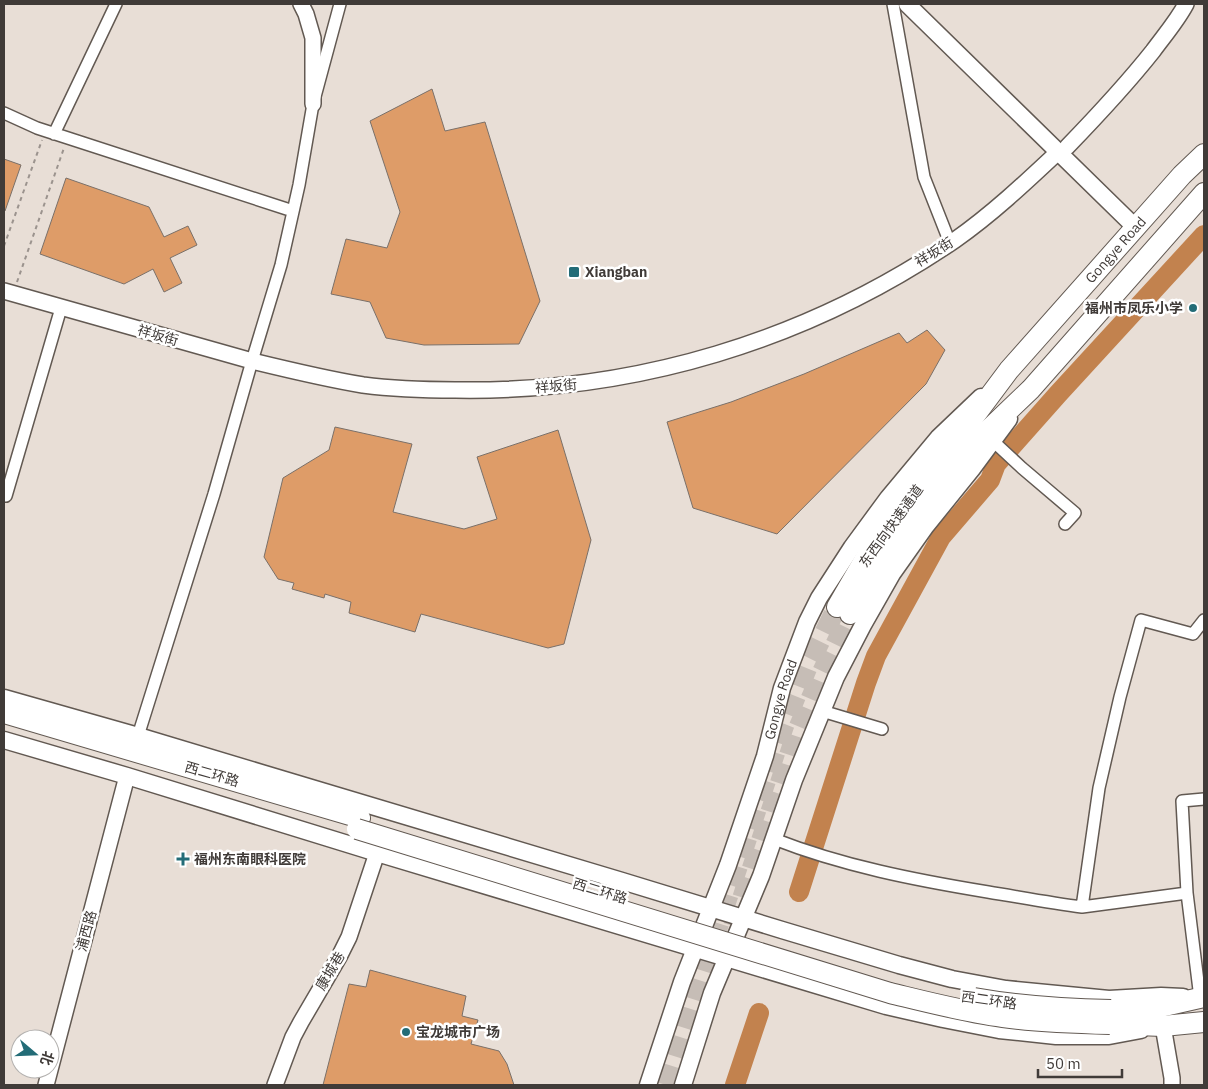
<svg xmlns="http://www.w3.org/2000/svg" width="1208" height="1089" viewBox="0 0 1208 1089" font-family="'IBM Plex Sans','Noto Sans SC',sans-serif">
<rect width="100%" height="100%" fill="#e8ded6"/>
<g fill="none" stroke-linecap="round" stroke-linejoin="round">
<path stroke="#c2824e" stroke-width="20" d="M799,892L866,683L876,656L941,537L990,480L996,464L1058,394L1204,235
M735,1085L759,1013"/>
</g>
<path fill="#de9c68" stroke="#7a7069" d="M432,89L445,131L485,122L540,301L519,344L424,345L386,338L370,302L331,294L346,239L387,248L400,212L370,121Z
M4,159L21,165L5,211H4Z
M66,178L149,207L164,237L188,226L197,245L170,258L182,283L164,292L153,269L124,284L40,254Z
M927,330L945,350L926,384L777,534L693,508L667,422L731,402L804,374L899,333L907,343Z
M335,427L412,444L393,512L464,529L497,519L477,457L558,430L591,540L564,644L548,648L421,614L415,632L349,613L351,602L325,594L324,598L292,589L294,583L278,579L264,557L283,478L329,450Z
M370,970L466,996L462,1016L478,1020L471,1044L499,1051L507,1064L514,1085H323L349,984L366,987Z"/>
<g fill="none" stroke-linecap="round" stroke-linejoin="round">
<path stroke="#c6bdb6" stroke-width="20" stroke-dasharray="20 10" stroke-linecap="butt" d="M733,926L797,731L822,672L850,614
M666,1085L784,726L808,666L837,607"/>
<g stroke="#625952" stroke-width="14">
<path id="minor" d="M893,4L924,177L950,243
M4,113L37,128L293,211
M54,134L116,4
M993,441L1022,468L1075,513L1065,524
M6,496L61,308
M822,711L882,729
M138,736L214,494L252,361L281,265L299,185L313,104L340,4
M774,839C843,866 915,880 988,892C1019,897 1051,903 1082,907L1099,788L1120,697L1141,620L1193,634L1204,620
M1187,893L1182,801L1204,799
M1082,907L1187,893L1200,998"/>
</g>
<g stroke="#625952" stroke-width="18">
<path id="tertiary" d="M301,4L306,14L313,38V104
M1067,147C1097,116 1126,85 1153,51C1164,36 1177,21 1186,4
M4,291L252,361C289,370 326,379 363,385C394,389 425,390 455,390C634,393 807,341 955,240C992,214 1025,183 1058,152
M1163,1026L1172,1078V1085
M46,1085L127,776
M275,1085L293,1037L301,1022L339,957L349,937L377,853"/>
</g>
<g stroke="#625952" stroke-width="19">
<g id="secondary">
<path d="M907,4L1135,227"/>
<path d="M4,698L138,736L622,881L782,930L899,965L952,979L1006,989L1109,999L1161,996L1183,997"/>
<path d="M4,740L127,776L377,853L886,1006L943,1019L999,1030L1056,1036H1109L1141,1030"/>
<path id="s1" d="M648,1085L682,982L728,865L765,756L782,688L807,622L819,598L852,547L888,498L938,438L981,397"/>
<path d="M683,1085L712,993L761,876L794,780L836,677L863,625L892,574L926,526L972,469L1009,419"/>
</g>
</g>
<g stroke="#625952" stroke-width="22">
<g id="trunk">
<path id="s2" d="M837,607L866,557L901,507L950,449L1009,370L1182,175L1204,154"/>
<path d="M850,614L879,565L913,516L959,458L1031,389L1204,193"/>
<path d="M4,713L360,818"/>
<path d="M1111,1010L1160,1007L1204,997"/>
<path d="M1110,1024L1163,1026L1204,1022"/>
</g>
</g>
<path stroke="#9b938e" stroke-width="2" stroke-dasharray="4 4" stroke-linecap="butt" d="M4,246L42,140
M17,282L64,148"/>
<use href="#minor" stroke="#fff" stroke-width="11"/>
<use href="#tertiary" stroke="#fff" stroke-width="15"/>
<use href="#secondary" stroke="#fff" stroke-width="16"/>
<use href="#trunk" stroke="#fff" stroke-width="20"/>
<g stroke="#625952" stroke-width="22" stroke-linecap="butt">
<path id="trunk-bridge" d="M357,829L890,993C927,1002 965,1012 1003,1017C1038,1022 1074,1023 1110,1024
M974,998C1019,1006 1065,1009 1111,1010"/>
</g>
<use href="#trunk-bridge" stroke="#fff" stroke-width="20"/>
</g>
<g fill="#236c77" stroke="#fff" stroke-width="2">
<rect x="568" y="266" width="12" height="12" rx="2.5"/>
<circle cx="1193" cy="308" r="5"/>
<path d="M180.5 851.5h5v5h5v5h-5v5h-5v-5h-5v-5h5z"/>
<circle cx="406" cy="1032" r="5"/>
</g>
<g text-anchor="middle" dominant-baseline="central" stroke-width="5" stroke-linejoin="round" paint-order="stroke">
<g font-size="14" fill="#403b38" stroke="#fff">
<text stroke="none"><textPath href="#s2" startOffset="454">Gongye Road</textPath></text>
<text transform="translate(934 252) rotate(-32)">祥坂街</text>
<text transform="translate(158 335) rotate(16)">祥坂街</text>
<text transform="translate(556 386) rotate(-5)">祥坂街</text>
<text transform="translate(891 526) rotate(-54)">东西向快速通道</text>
<text stroke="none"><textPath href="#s1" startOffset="408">Gongye Road</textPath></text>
<text transform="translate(212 774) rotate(16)">西二环路</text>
<text transform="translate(600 891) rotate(17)">西二环路</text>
<text transform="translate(86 931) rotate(-75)">浦西路</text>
<text transform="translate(330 971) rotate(-59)">康城巷</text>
<text transform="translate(989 1000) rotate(8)">西二环路</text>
</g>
<g font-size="14" font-weight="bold" fill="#403b38" stroke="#fff" text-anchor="start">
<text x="585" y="272">Xiangban</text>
<text x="1183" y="308" text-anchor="end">福州市凤乐小学</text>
<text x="194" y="859">福州东南眼科医院</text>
<text x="416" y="1032">宝龙城市广场</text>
</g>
</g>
<rect width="1208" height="1089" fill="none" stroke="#403b38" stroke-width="10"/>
<g transform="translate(35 1054) rotate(109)"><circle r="24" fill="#ffffff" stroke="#b3b1af"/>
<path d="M0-4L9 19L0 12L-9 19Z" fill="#236c77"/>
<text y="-8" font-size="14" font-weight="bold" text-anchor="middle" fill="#403b38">北</text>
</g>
<path d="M1038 1069v8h84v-8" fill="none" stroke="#403b38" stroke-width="2.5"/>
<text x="1046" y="1069" font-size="15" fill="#403b38" stroke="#ffffff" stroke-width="4" paint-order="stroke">50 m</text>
</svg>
